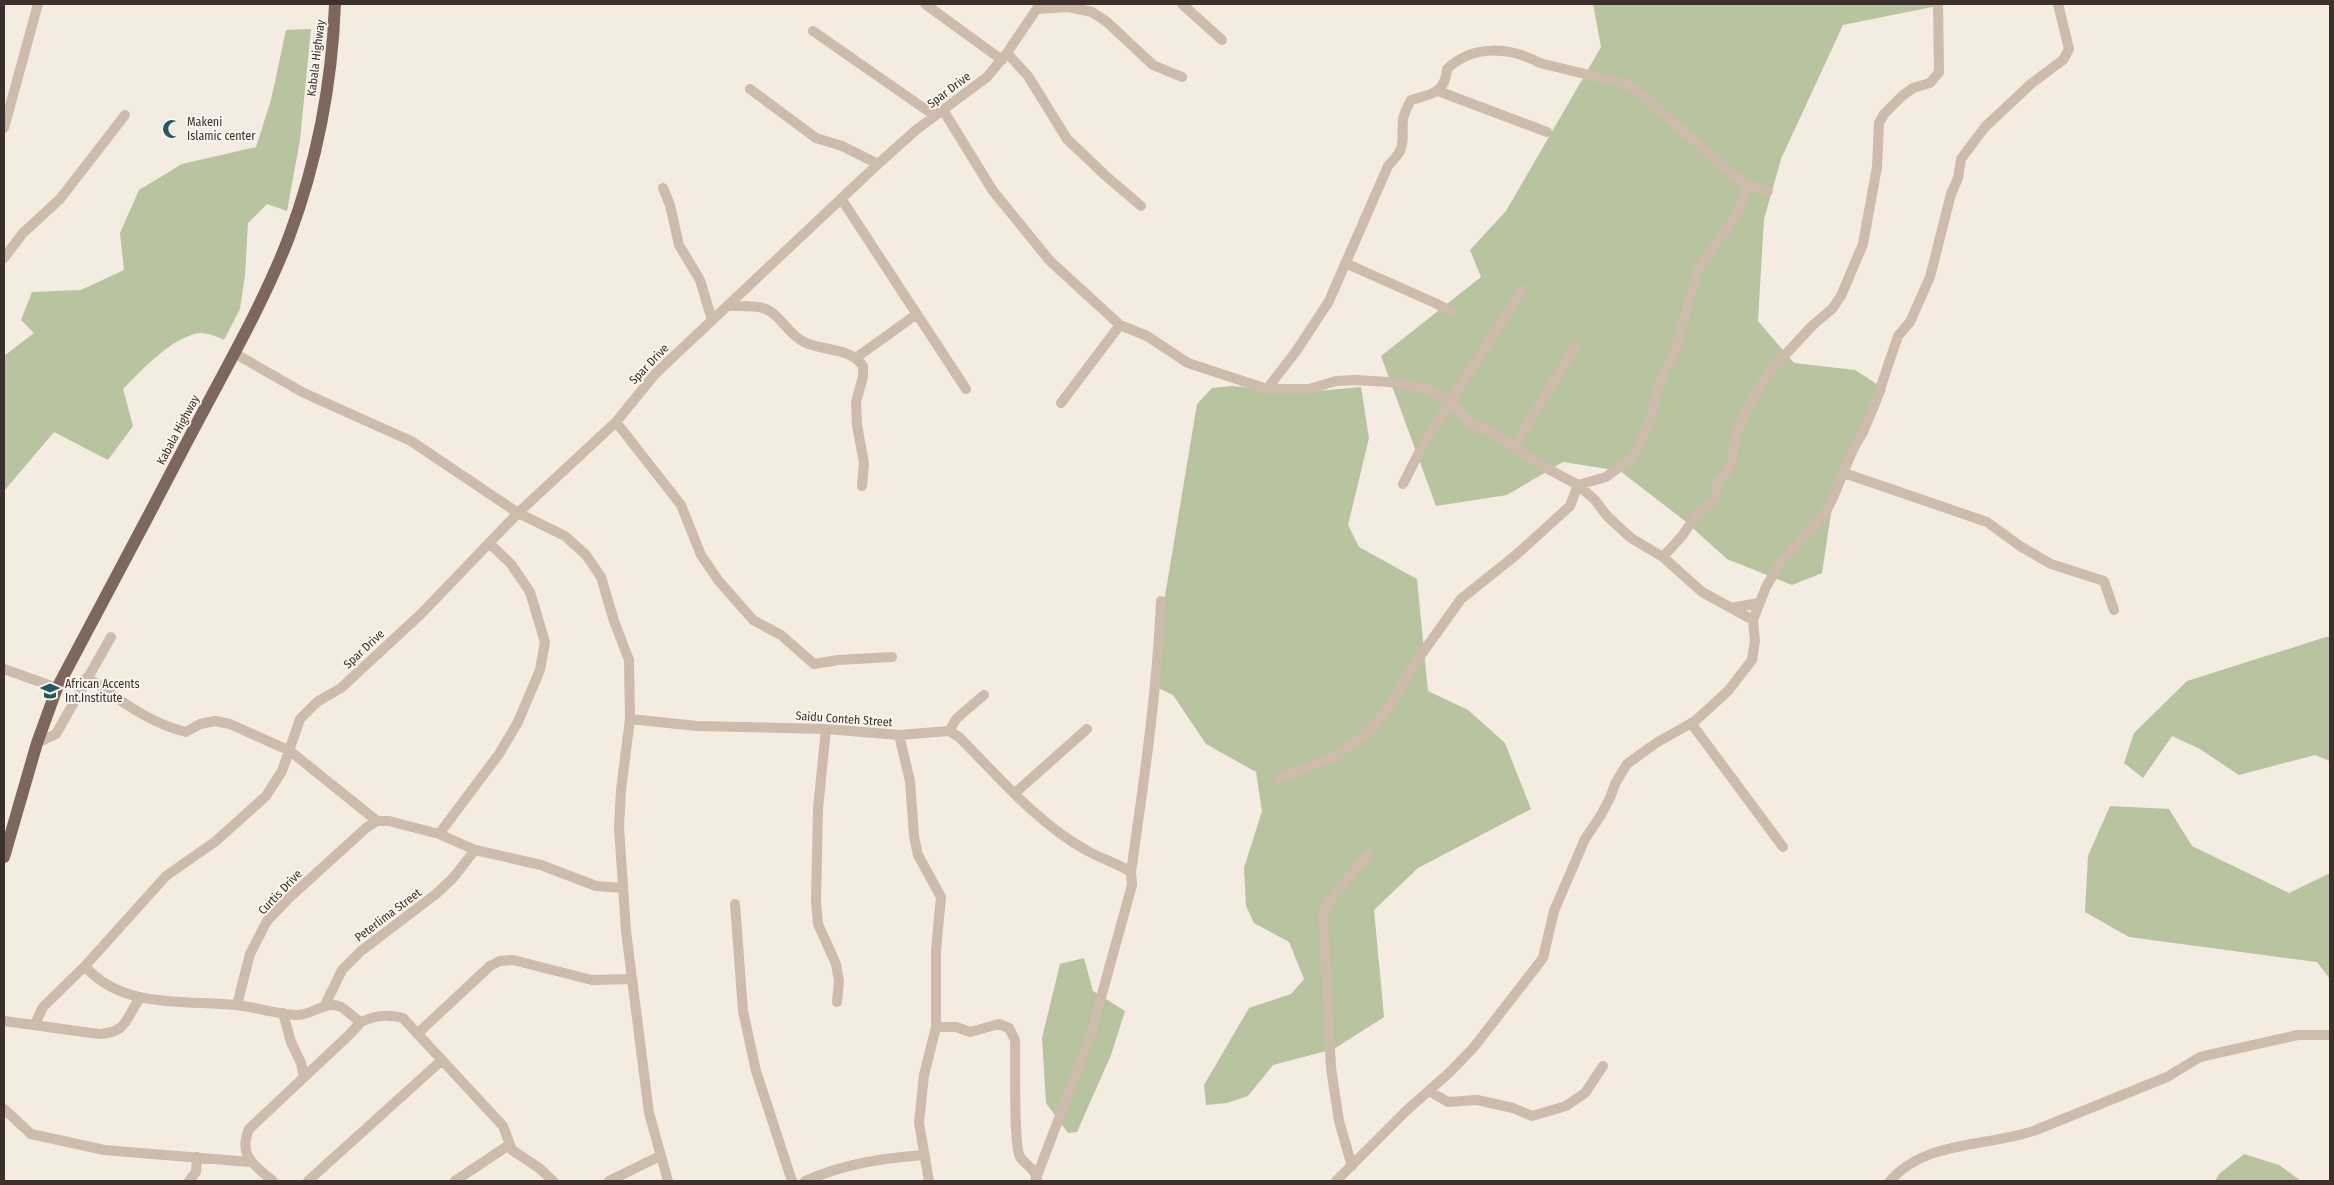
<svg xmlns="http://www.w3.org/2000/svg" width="2334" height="1185" viewBox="0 0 2334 1185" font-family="'Fira Sans Condensed',sans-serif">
<rect width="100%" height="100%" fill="#f4ebe1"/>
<path fill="#b8c4a0" d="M1593,4H1997H1947L1843,25L1781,159L1764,219L1758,321L1794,363L1855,370L1886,390L1832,507L1822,573L1792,585L1727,559L1685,521L1620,471L1563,462L1507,495L1436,506L1381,356L1481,277L1470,250L1506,211L1601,47Z
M311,29L300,140L287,211L267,204L248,223L245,275L240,309L224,340C215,336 203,331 194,334C166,343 143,369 123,389L133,426L108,460L54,432L4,491V356L34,333L21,320L32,292L81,290L124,270L120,233L139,190L182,164L256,147L271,100L286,30Z
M1233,386L1296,393L1361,387L1369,438L1348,525L1359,547L1417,579L1428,691L1468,710L1505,743L1531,809L1418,868L1374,910L1384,1017L1334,1049L1273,1065L1248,1096L1227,1103L1206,1105L1204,1085L1249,1008L1291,994L1304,979L1289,942L1254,923L1246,906L1244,868L1262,811L1256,772L1206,744L1173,695L1156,687L1153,668L1197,404L1212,388Z
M2326,637H2330V761L2315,755L2239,775L2200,749L2172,736L2143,778L2124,763L2134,733L2187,681Z
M2110,806L2169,809L2192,846L2289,893L2330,873V979L2317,962L2129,937L2085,912L2088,856Z
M1084,958L1093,991L1125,1011L1111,1055L1077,1132L1068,1133L1046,1103L1042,1038L1060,964Z
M2244,1154L2279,1165L2301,1181H2215L2219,1174Z"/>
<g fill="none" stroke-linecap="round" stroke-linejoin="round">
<path stroke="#cdbbac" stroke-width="10" d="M925,4L1002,60
M1182,4L1222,40
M1038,9L1068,7L1092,12L1107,22L1153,65L1182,77
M813,31L935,116
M1007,53L1028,76L1067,139L1106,176L1141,206
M750,89L816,138L842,146L878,164
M1438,91L1547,132
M943,110L993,191L1050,261L1120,325L1147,336L1188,363L1267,389H1309L1336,381L1355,380L1389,382L1427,389L1449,401L1471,423L1491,432L1537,463L1578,485L1595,500L1607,516L1631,538L1663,557L1702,592L1753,620
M4,128L38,4
M663,188L670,205L679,245L700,280L712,320
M842,200L966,389
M4,258L23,233L60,199L125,115
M1345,263L1435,303L1452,312
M729,306C739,306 753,305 763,308C780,313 788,335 804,342C824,352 848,346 863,366V377L856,402L857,425L864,463L862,486
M234,353L304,393L411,441L518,513L565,536L586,555L601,577L614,621L629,660L630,719L621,790L619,827L626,931L649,1113L668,1181
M857,357L917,314
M1267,389L1297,350L1329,301L1388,166C1408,145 1401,144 1403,119C1404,113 1408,106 1411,100C1431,94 1445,94 1447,69C1473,44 1510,47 1540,63L1630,85L1719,162C1734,178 1747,186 1768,191
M1061,403L1120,325
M616,422L681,505L701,555L718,580L753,620L781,635L814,664L838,660L892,657
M1514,446L1575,347
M1844,473L1987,522L2020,546L2051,564L2104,581L2114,610
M1403,484L1425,441L1522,290
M1663,557L1682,536L1697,514L1712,502L1715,497L1718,481L1728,471L1732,460L1735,437L1750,403L1768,373L1813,325L1832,309L1841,296L1863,244L1877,167L1879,123L1884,114L1902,96L1913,88L1930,83L1939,72L1938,4
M1731,608L1759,603
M4,669L57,688
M87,677C119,699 148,723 186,732L200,724L215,721L230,724L290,751L377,821
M630,719L697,726L826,729L899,735L949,731L959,737C997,775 1038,824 1086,850C1100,858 1116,863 1131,872L1132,885L1091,1034L1035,1181
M1691,723L1783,847
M826,729L818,809L816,901L818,924L836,964L839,981L837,1002
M949,731L957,718L984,695
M899,735L910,781L914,836L918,855L941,897L936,950V1027L924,1075L919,1123L929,1181
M37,743L56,734L111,637
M1278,779L1336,756L1369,731L1390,706L1411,669L1461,599L1516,555L1570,506L1578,485L1606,477L1633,457L1649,424L1659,384L1675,351L1698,269L1738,212L1748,186
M1015,793L1087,729
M377,821H389L439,834L475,850L541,865L596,886L623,888
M439,834L499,754L518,722L540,670L545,642L530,592L511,564L489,543
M1131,872C1144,781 1157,692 1161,601
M735,904L743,1011L756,1071L792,1181
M85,966C121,1009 185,1000 236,1005C256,1007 276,1014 296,1015C312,1016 327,998 343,1008C349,1013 354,1018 361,1022C377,1015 387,1014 403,1018L503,1126L512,1150L539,1168L553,1181
M237,1005L250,954L267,921L289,898L366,828L377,821
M325,1005L342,970L361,951L436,894L453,878L475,850
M283,1013L291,1042L301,1063L304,1077
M4,1021L99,1034C128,1032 125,1019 140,998
M35,1024L43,1007L85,966L166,876L216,841L266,796L282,771L300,719L317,702L341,688L422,613L518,513L616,422L655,374L878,164L916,130L987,77L1007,53L1040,4
M936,1027H956L970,1032L999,1024L1009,1028L1015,1040C1016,1062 1013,1143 1020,1157C1025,1165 1032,1165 1037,1178
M417,1034L490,966L500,961L513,960L592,980L631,979
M1429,1091L1448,1102L1477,1100L1513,1108L1532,1116L1566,1106L1585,1093L1603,1066
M4,1109L31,1134L104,1150L250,1162
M1352,1166L1339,1121L1331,1068L1323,912C1333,892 1354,872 1369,854
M189,1181L196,1172L197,1157
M273,1181C254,1165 238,1156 249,1129L349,1035L361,1022
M308,1181L442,1060
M455,1181L509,1145
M609,1181L660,1156
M805,1181C844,1164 882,1158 924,1155
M1336,1181L1407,1110L1450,1072L1474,1047L1543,958L1554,911L1585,839L1601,815L1610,798L1615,784L1627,764L1656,743L1695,721L1728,691L1752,660L1755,641L1753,620L1766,587L1780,563L1825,513L1832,500L1853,449L1863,432L1876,401L1898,336L1910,322L1930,277L1951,194L1958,178L1961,159L1985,127L2032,83L2063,60L2069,49L2058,4
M1890,1181C1925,1140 1988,1147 2036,1130L2167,1077L2200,1057L2298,1035H2330"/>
<path stroke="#7d675c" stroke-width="12" d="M4,857L37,743L57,688C101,605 145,523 188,440C223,373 262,307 289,237C317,162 332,83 335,4"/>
</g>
<defs>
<g id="mosque-bare" transform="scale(1.5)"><path d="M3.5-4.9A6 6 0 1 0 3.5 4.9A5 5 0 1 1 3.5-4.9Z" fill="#1f5a5e" stroke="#fbf5ee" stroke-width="2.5" paint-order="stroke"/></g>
<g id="university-bare" transform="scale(1.5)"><path d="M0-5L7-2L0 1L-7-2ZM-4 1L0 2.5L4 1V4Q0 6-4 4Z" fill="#1f5a5e" stroke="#fbf5ee" stroke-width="2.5" paint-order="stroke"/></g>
</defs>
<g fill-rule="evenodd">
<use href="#mosque-bare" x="172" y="129"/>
<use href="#university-bare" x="50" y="691"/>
</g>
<g text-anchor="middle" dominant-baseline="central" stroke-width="4" stroke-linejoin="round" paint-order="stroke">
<g font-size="12" fill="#3b302b" stroke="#fbf5ee">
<text transform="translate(316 58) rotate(-83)">Kabala Highway</text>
<text transform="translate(949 90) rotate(-37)">Spar Drive</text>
<text transform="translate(649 364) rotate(-46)">Spar Drive</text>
<text transform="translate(178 430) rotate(-62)">Kabala Highway</text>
<text transform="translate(364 649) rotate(-43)">Spar Drive</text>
<text transform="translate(844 719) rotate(4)">Saidu Conteh Street</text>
<text transform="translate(280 892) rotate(-46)">Curtis Drive</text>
<text transform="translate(388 915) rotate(-37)">Peterlima Street</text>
</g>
<g font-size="12" fill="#3b302b" stroke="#fbf5ee" text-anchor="start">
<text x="187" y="122">Makeni<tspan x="187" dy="14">Islamic center</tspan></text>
<text x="65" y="684">African Accents<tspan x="65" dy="14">Int.Institute</tspan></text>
</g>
</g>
<rect width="2334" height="1185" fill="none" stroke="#3b302b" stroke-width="10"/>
</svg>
